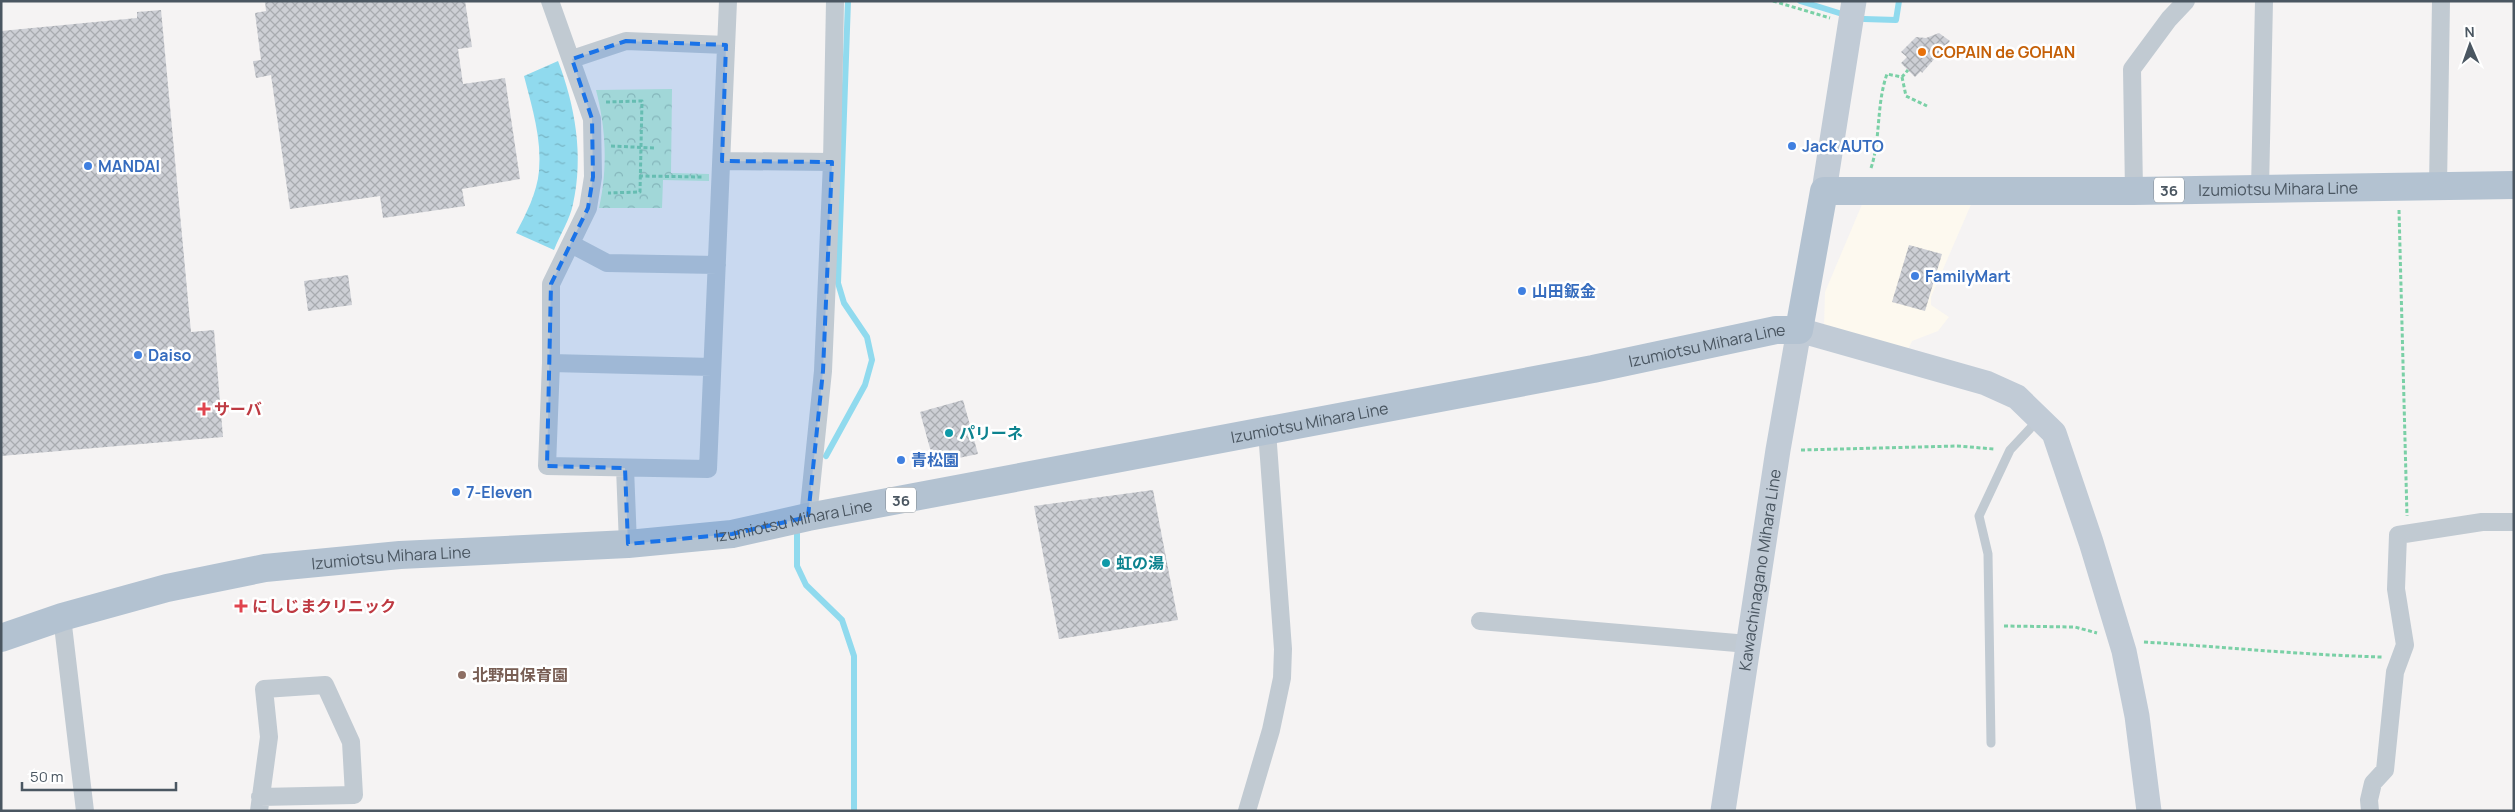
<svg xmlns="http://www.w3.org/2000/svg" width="2515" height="812" viewBox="0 0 2515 812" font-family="Manrope,'Noto Sans JP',sans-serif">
<defs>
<pattern id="park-crowns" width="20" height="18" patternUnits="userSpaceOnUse" patternTransform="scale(1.25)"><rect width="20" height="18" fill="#c3f1d5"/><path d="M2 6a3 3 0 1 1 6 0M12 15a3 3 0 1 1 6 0" fill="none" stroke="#a0c6b0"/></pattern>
<pattern id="water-ripples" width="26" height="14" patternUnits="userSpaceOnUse" patternTransform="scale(1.25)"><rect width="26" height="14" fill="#90daee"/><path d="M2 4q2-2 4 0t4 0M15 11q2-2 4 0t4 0" fill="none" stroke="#78b4c4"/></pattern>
<pattern id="building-cross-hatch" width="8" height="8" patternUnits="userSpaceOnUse" patternTransform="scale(1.25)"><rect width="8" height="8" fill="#cdcfd5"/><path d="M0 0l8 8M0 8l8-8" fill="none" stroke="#a8abb0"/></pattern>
</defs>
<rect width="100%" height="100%" fill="#f5f3f3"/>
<path fill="#fdf9ef" d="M1973,200L1931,297V305L1949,317L1938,331L1912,341L1907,352L1824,327L1825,292L1863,202Z"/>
<path fill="url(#park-crowns)" d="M672,89L671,173L709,174V181L663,180L662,208H599C608,169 606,128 596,90Z"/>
<path fill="url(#water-ripples)" d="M558,61C575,105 584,156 573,204C570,219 560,235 554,250L516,233C526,214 537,193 539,171C542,139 532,107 524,76Z"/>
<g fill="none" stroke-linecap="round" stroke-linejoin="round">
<path stroke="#90daee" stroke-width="6" d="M1800,1L1839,13
M1864,19L1896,20L1899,1
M826,456L865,385L872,360L867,337L844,303L838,283L848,1
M797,534V566L806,585L842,620L854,656V811"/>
</g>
<path fill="url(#building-cross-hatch)" d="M265,1H465L472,47L458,49L463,84L505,78L520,179L462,189L465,206L383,218L380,196L290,209L271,75L256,78L253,61L261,60L255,13L266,11Z
M161,10L191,332L214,330L223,437L1,456V31L137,18V12Z
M1939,33L1950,41L1922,73L1921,71L1915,77L1901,63L1907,57L1901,52L1916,37L1926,38Z
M1909,245L1942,254L1925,311L1892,302Z
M348,275L352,305L308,311L304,281Z
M963,400L978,454L934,463L920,412Z
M1153,490L1178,620L1059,639L1034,506Z"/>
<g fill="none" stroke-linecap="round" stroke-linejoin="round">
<path stroke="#7ad0a6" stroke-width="3" stroke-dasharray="4 2.5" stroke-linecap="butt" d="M1773,1L1830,18
M1902,77L1906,96L1927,106
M606,102L642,101L640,192L608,193
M611,146L654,148
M1871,168C1881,138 1876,105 1887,74L1902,77L1908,70
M639,176L702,177
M2399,210L2407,516
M1801,450L1957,446L1994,449
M2004,626L2075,627L2097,633
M2144,642C2224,647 2303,655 2382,657"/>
<path stroke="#c1cad2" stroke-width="9" d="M1991,743L1988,554L1979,516L2010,450L2038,420"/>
<path stroke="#c1cad2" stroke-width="18" d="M550,1L592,119L593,177L588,208L551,284V363L547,466L708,469L728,1
M572,59L626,41L726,45
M722,161L832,162
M2438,186L2441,1
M2260,189L2264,1
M2134,191L2132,69L2169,19L2186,1
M571,244L607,263L717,265
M551,363L712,367
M625,468L628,544
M808,517L823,371L832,162L835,1
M62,617L85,811
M1480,621L1748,644
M259,811L269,737L264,689L325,685L351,742L354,795L260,797
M1247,811L1271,730L1282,678L1283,649L1267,431
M2370,811L2369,800L2373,783L2385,770L2395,672L2405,645L2396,589L2398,535L2482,522H2514"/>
<g stroke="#c1cbd6" stroke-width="25">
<path d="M1824,191L1854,1"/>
<path id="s1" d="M1723,811L1778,450L1799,330L1986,383L2017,397L2054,433L2091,542L2124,651L2137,716L2149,811"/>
</g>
<path stroke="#b3c2d1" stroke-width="28" id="s2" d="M1,638L62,617L167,588L265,568L400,555L628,544L732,534L808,517L1593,369L1776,330H1799L1824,191H2134L2514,185"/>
</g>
<path fill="#1a73e8" fill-opacity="0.2" stroke="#1a73e8" stroke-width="4" stroke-dasharray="10 6" stroke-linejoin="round" d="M626,41L726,45L722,161L832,162L823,371L808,517L732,534L628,544L625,468L547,466L551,284L588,208L593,177L592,119L572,59Z"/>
<circle fill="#e8710a" stroke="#fff" stroke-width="2" cx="1922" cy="52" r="5"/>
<g fill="#3f7fe0" stroke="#fff" stroke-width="2">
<circle cx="1792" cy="146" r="5"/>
<circle cx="88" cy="166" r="5"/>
<circle cx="1915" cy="276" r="5"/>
<circle cx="1522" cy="291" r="5"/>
<circle cx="138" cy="355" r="5"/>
<circle cx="901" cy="460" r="5"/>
<circle cx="456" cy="492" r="5"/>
</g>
<g fill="#e0444e" stroke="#fff" stroke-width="2">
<path d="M201.5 401.5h5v5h5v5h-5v5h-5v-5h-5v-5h5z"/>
<path d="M238.5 598.5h5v5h5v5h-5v5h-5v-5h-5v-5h5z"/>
</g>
<g fill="#0f9aa8" stroke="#fff" stroke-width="2">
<circle cx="949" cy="433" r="5"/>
<circle cx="1106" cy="563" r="5"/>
</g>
<circle fill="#8d6e63" stroke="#fff" stroke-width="2" cx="462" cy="675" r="5"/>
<g text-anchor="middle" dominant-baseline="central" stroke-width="5" stroke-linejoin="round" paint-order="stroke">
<g fill="#fff" stroke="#808990" stroke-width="1">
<rect x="2154" y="177.5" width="30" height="25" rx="4"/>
<rect x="886" y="487.5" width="30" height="25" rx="4"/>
</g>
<g font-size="15" font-weight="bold" fill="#4a5661">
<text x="2169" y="190">36</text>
<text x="901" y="500">36</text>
</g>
<g font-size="16" font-weight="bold" fill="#c56008" stroke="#fff" text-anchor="start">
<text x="1932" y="52">COPAIN de GOHAN</text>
</g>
<g font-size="16" font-weight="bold" fill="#366cbe" stroke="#fff" text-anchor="start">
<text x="1802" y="146">Jack AUTO</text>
<text x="98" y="166">MANDAI</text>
<text x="1925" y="276">FamilyMart</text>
<text x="1532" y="291">山田鈑金</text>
<text x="148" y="355">Daiso</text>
<text x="911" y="460">青松園</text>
<text x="466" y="492">7-Eleven</text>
</g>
<g font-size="16" fill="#4a5661" stroke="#fff">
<text stroke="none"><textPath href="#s2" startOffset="2424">Izumiotsu Mihara Line</textPath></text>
<text stroke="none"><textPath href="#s2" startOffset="1735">Izumiotsu Mihara Line</textPath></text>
<text stroke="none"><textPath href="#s2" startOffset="1330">Izumiotsu Mihara Line</textPath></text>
<text stroke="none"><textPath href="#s2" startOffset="805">Izumiotsu Mihara Line</textPath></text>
<text stroke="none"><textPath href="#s2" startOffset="400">Izumiotsu Mihara Line</textPath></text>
<text stroke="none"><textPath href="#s1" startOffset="244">Kawachinagano Mihara Line</textPath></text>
</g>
<g font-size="16" font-weight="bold" fill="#be3a42" stroke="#fff" text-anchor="start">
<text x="214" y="409">サーバ</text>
<text x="252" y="606">にしじまクリニック</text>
</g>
<g font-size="16" font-weight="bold" fill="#0d838f" stroke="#fff" text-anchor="start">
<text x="959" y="433">パリーネ</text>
<text x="1116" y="563">虹の湯</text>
</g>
<g font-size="16" font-weight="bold" fill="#785e54" stroke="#fff" text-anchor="start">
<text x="472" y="675">北野田保育園</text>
</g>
</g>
<rect width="2515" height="812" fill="none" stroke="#4a5661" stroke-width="5"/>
<g transform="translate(2470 45) rotate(358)" stroke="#ffffff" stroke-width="4" paint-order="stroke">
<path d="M0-4L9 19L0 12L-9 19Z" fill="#4a5661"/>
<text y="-8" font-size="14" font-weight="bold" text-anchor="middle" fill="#4a5661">N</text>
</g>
<path d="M22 782v8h154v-8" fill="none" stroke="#4a5661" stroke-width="2.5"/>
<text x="30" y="782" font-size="15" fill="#4a5661" stroke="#ffffff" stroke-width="4" paint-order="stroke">50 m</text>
</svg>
